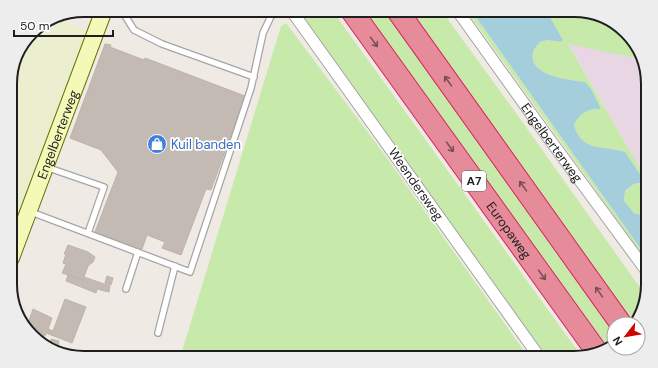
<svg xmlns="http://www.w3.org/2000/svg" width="658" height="368" viewBox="0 0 658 368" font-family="'DM Sans',sans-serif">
<rect width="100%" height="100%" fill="#efebe4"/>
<path fill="#e8d6e4" d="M568,43L641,59L648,79V182Z"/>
<path fill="#ebeecf" d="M58,20L89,30L11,236V74L35,28Z"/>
<path fill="#c7e9aa" d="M295,10H332L582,357L579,358H547L387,135Z
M361,10H384L614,334V346L604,349Z
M411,10H441L516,113L646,296L638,321L635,324H633Z
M466,10H471L648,259V265L610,210Z
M546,10H574L611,20L636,43L641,59L568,44L648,182V217L634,213L624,201L625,192L634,184L642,183L644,182L625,152C602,145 583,154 574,125C581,112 587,109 601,109L585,82C570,80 528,76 533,53C533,49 538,45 540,42L548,40L561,42L563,40Z
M286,23L387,158L529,358H180L281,26Z"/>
<path fill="#a4cedc" d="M471,10H546L563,40L561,42L548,40L540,42C538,45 533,49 533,53C528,76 570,80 585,82L591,89L601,109C587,109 581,112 574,125C582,153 603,145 625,152L645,182L634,184L625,191L624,201L634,213L648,217V259Z"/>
<path fill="#c3bbb3" stroke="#c0b2a6" d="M105,44L111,45L110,47L144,60L145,58L245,96L211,190L206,189L181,255L162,248L165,242L147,235L142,249L95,232L118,172L101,150L70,138Z
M68,245L88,252L95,257L93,262L88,266L83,280L62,273L66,264L63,263L66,254H64Z
M68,275L83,280L84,277L110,286L109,292L97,289L96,293L66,281Z
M107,276L113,278L111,285L105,283Z
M65,299L86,307L72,343L46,333L45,336L26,329L33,309L52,318L48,329L53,331Z
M51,339L59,341L58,347L50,345Z"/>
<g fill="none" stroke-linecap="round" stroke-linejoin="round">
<g stroke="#a5a5a5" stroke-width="8">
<path id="lane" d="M119,10L122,11L134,30L162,44L254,77
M46,167L104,187L88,233
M31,212L190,272L251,88L263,33L274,10
M126,289L138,252
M158,333L175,266"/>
</g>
<g stroke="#a5a5a5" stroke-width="13">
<g id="street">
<path d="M291,10L540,358"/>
<path id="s1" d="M457,10L545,133L648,273"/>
</g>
</g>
<g stroke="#667405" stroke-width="18">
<g id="secondary">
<path id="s2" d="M11,258L104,10"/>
</g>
</g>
<g stroke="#d9255f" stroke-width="23">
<g id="highway">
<path id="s3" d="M351,10L597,352"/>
<path d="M397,10L621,324"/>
</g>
</g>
<use href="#lane" stroke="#fff" stroke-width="5.5"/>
<use href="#street" stroke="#fff" stroke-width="11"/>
<use href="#secondary" stroke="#f4f9b7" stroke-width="16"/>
<use href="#highway" stroke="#e68b9a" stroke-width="21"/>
</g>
<defs><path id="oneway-shaft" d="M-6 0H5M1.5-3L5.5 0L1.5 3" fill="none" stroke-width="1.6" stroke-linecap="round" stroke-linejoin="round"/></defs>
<g stroke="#784f56">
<use href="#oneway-shaft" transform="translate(374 42) rotate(54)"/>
<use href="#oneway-shaft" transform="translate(448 81) rotate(-126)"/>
<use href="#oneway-shaft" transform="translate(450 147) rotate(54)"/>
<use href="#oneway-shaft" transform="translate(523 186) rotate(-126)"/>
<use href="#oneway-shaft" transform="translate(542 275) rotate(54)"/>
<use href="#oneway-shaft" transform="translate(599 292) rotate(-125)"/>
</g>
<defs>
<g id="shop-disc" transform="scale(1)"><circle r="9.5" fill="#3f7fe0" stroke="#fff"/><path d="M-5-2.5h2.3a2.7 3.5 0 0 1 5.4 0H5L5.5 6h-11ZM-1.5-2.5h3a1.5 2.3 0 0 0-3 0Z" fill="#fff"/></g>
</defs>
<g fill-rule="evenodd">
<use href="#shop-disc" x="157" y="144"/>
</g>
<g text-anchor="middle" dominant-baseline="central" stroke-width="3.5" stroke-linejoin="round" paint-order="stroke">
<rect fill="#fff" stroke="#626262" stroke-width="1" x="462" y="171" width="24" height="20" rx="3"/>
<g font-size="12" font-weight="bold" fill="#1e1e1e">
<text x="474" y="181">A7</text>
</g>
<g font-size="13" fill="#1e1e1e" stroke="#fff">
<text stroke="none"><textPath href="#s2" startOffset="132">Engelberterweg</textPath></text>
<text stroke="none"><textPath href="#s1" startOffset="163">Engelberterweg</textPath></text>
<text transform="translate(416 184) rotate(55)">Weendersweg</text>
<text stroke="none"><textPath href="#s3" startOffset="271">Europaweg</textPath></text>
</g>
<g font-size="13" fill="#366cbe" stroke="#fff" text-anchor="start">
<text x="171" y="144">Kuil banden</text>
</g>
</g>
<path d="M0 0H658V368H0ZM84 17H574A67 67 0 0 1 641 84V284A67 67 0 0 1 574 351H84A67 67 0 0 1 17 284V84A67 67 0 0 1 84 17Z" fill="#ededed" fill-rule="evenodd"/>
<path fill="none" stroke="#1e1e1e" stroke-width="2" d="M84 17H574A67 67 0 0 1 641 84V284A67 67 0 0 1 574 351H84A67 67 0 0 1 17 284V84A67 67 0 0 1 84 17Z"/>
<g transform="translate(626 336) rotate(239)"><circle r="19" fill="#ffffff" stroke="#a5a5a5"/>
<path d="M0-3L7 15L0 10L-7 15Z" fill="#cb0501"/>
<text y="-6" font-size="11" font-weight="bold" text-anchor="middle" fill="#1e1e1e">N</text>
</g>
<path d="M14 30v6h99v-6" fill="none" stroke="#1e1e1e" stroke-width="2"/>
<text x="20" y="30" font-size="12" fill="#1e1e1e" stroke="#ffffff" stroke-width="3" paint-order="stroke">50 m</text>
</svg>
